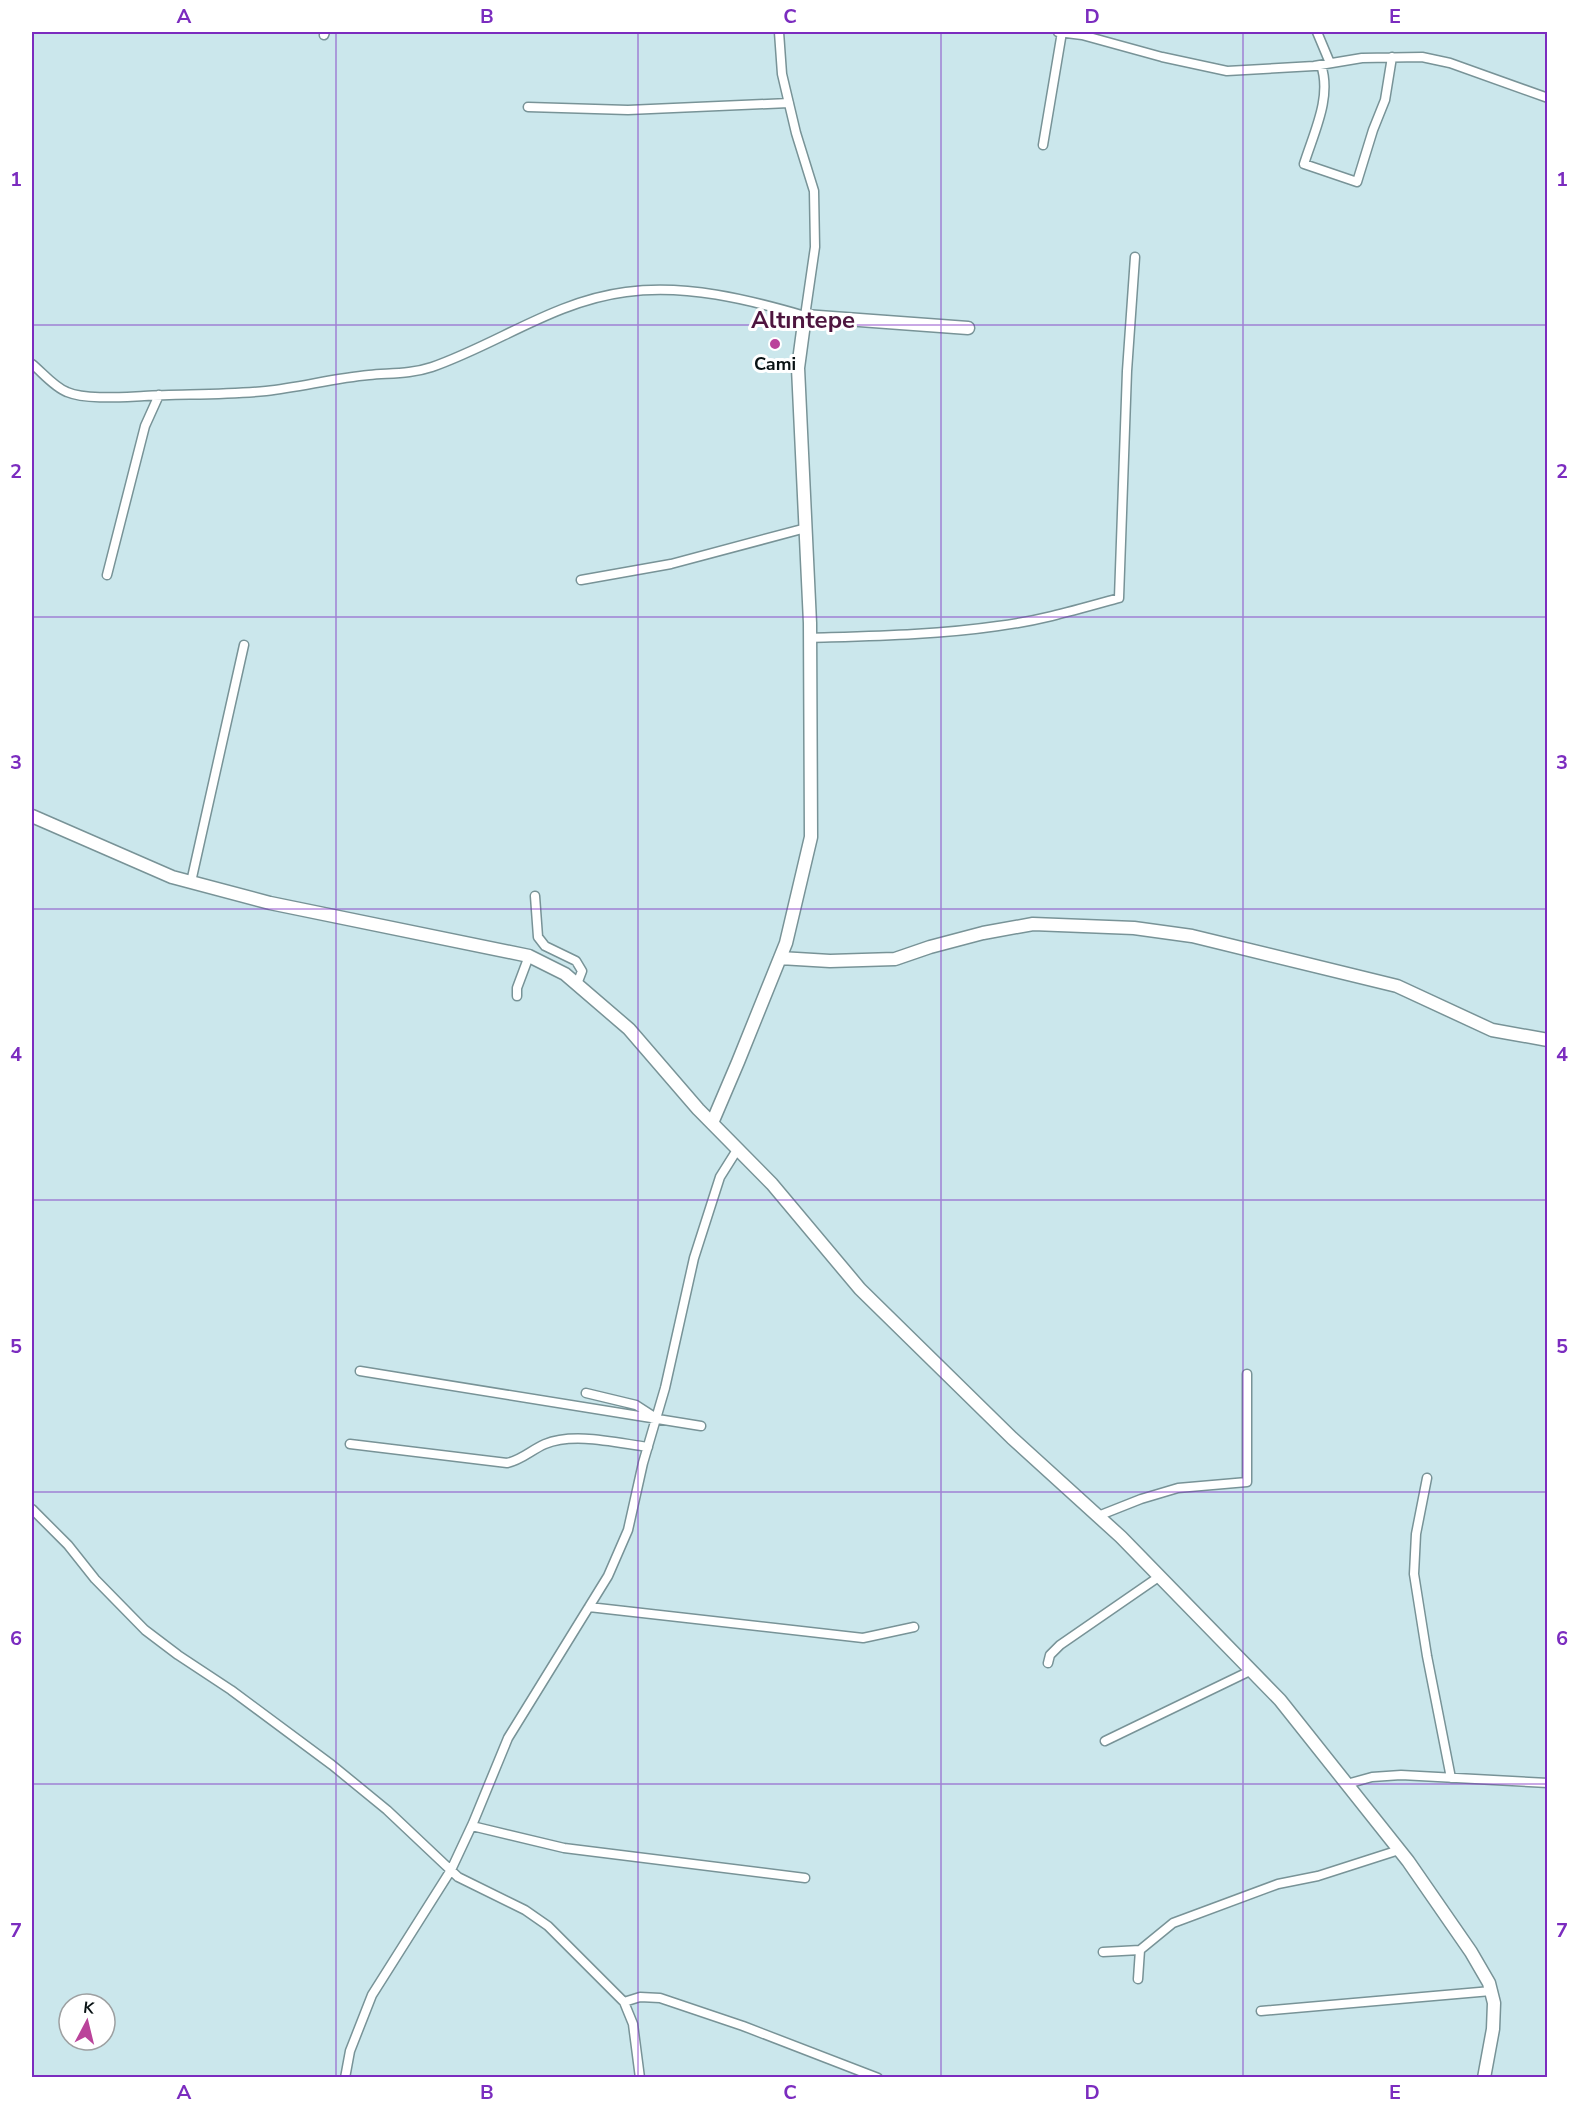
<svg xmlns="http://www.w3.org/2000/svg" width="1579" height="2109" viewBox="0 0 1579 2109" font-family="'Nunito Sans',sans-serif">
<rect width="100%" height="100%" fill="#cbe7ec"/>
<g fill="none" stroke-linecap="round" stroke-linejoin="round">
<g stroke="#789397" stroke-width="11">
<path id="street" d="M1058,32L1082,35L1162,57L1227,71L1314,66L1362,58L1422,57L1450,63L1548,98
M1317,32L1330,63
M324,35L325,32
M1321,65C1332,97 1314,132 1304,164L1357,182L1373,130L1385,100L1392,57
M528,107L628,110L789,103
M1043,145L1062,32
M32,364C42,372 54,387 67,392C86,400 122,397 144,396C184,394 226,395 266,391C301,387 335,378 369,375C391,373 411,374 432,367C498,344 555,301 626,292C686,284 747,299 805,316L815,247L814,191L796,133L782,74L779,32
M107,575L145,426L159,395
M581,580L671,564L806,528
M810,638C873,636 936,635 998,626C1039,621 1079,609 1119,598L1127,371L1135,257
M191,882L244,645
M535,896L538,937L545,946L576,961L582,971L577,984
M517,996V988L529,956
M360,1371L701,1426
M586,1393L636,1405L653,1416
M350,1444L507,1463C522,1460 531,1450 545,1444C574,1432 617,1443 648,1447
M1427,1478L1416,1534L1414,1574L1427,1656L1451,1778
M32,1509L68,1545L95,1579L145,1630L178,1655L231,1690L332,1765L387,1810L458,1877L525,1910L548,1926L624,2002L640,1997L660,1998L743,2026L878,2078
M1098,1516L1141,1499L1178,1488L1247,1482V1374
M589,1607L863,1638L914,1627
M1048,1663L1050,1655L1060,1645L1160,1576
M1105,1741L1252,1670
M1347,1784L1372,1777L1401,1775L1548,1783
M472,1826L564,1848L805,1878
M1103,1952L1140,1950
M1138,1979L1140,1950L1173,1923L1278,1884L1318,1876L1399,1850
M624,2002L633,2024L640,2078
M1261,2011L1491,1991
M345,2078L350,2051L372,1995L451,1870L473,1823L508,1738L608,1576L628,1530L643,1463L665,1388L694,1258L720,1177L737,1150"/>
</g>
<g stroke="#789397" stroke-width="15">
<path id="secondary" d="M32,816L172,877L270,903L529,956L565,974L629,1029L698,1109L772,1184L860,1289L1012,1438L1121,1537L1280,1700L1408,1861L1471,1952L1489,1983L1494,2003L1493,2029L1484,2078
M780,958L830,961L895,959L930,947L983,933L1033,924L1134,928L1192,936L1397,986L1492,1030L1548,1040
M712,1123L738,1062L786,943L811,837L810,623L798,368L805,316L968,328"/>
</g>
<use href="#street" stroke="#fff" stroke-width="8"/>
<use href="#secondary" stroke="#fff" stroke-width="12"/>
</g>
<path fill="none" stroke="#7b2cbf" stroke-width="1.5" stroke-opacity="0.55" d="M336,32V2078M638,32V2078M941,32V2078M1243,32V2078M32,325H1548M32,617H1548M32,909H1548M32,1200H1548M32,1492H1548M32,1784H1548"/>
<circle fill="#ba439a" stroke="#fff" stroke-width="2" cx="775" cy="344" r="6"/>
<g text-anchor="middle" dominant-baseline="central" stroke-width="6" stroke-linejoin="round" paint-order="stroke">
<g font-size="18" font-weight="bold" fill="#091214" stroke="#fff">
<text x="775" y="364">Cami</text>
</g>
<g font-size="24" font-weight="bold" fill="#4e153f" stroke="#fff">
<text x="803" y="320">Altıntepe</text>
</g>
</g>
<rect width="1579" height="2109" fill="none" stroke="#ffffff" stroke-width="66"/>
<g transform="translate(87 2022) rotate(7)"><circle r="28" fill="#ffffff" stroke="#9da0a1" stroke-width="1.5"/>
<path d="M0-4.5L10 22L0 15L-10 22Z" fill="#ba439a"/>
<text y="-9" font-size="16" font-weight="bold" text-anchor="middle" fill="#091214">K</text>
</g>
<rect x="33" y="33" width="1513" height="2043" fill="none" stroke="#7b2cbf" stroke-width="2"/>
<g font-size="20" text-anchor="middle" font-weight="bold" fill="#7b2cbf">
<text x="184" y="23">A</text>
<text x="487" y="23">B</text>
<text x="790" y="23">C</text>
<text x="1092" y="23">D</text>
<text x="1395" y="23">E</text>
<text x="16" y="186">1</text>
<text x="1562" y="186">1</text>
<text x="16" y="478">2</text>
<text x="1562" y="478">2</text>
<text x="16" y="769">3</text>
<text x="1562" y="769">3</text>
<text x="16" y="1061">4</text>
<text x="1562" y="1061">4</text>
<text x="16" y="1353">5</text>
<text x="1562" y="1353">5</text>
<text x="16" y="1645">6</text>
<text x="1562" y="1645">6</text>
<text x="16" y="1937">7</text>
<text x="1562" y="1937">7</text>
<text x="184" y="2099">A</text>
<text x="487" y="2099">B</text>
<text x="790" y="2099">C</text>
<text x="1092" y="2099">D</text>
<text x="1395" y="2099">E</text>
</g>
</svg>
